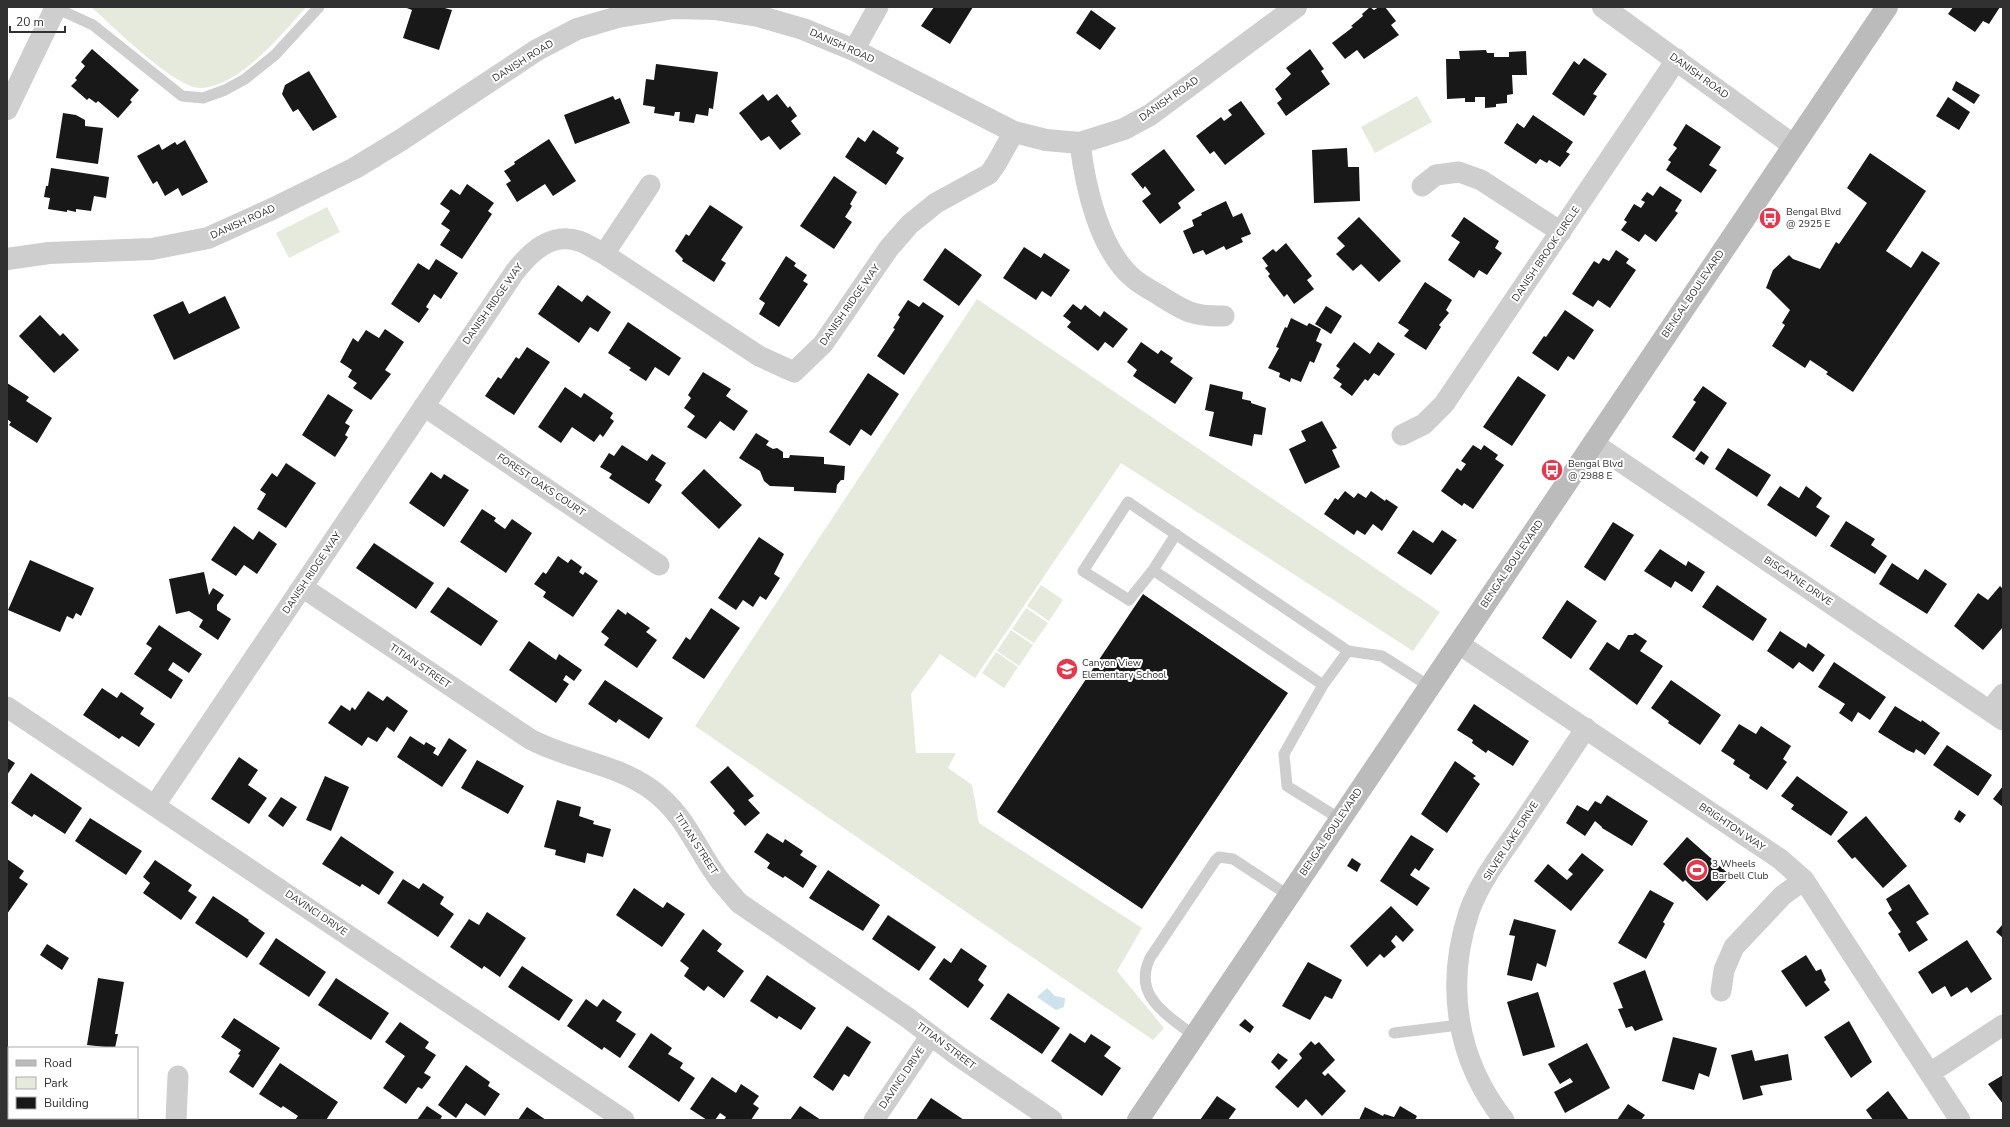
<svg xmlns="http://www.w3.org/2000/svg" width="2010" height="1127" viewBox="0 0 2010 1127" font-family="'Nunito Sans',sans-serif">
<rect width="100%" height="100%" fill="#fff"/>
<path fill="#e5eadd" d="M91,7H306C282,34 241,85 202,88C176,90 112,25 91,7Z
M1417,96L1432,122L1375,153L1361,127Z
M327,207L340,232L289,258L276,233Z
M977,299L1440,612L1413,651L1121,463L975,678L940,654L911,694L916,753H956L948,768L972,785L979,823L1142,928L1117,971L1164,1028L1153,1040L695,726Z
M1041,585L1063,600L1049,621L1027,606Z
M1026,608L1048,623L1034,643L1012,629Z
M1011,630L1033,645L1019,666L997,651Z
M996,652L1018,667L1004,688L982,673Z"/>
<path fill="#cde2ec" d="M1047,988L1055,996L1065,998L1064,1007L1056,1010L1037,997Z"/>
<path fill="#181818" d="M404,7H441L452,10L439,50L403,38L412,10Z
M934,7H973L950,44L921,26Z
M1370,7L1374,10L1379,7H1385L1396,21L1391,25L1399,35L1364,59L1357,50L1345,59L1332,43L1353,27L1351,26L1363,16L1362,14Z
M1953,7H2000L1989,24L1983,21L1975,32L1948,14Z
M1091,10L1116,28L1100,50L1076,33Z
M92,49L139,90L130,100L132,102L118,118L98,101L96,103L89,98L87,100L71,86L77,80L75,78L85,66L81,62Z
M1310,49L1324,69L1321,71L1330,84L1286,116L1277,103L1282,99L1275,89L1291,74L1286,68Z
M1486,50L1487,53H1494V57H1509V52L1526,51L1527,75H1512L1513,94L1507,95V103L1496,104V107L1485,108V97H1475V102H1465V98L1447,99L1446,59H1460L1459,51Z
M1584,58L1607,74L1593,94L1597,96L1584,116L1552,94L1574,61L1579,65Z
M656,64L718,72L713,109L709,108L708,116L696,114L694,123L679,121L680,112H675L674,116L654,113L655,107L643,105L646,79L654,80Z
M309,71L337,117L313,131L298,109L293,112L282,94L285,85Z
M1956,81L1980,95L1974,104L1952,90Z
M763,94L768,101L777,94L788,108L790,106L797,116L791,121L801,134L780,150L769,136L761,141L739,113Z
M613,96L615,100L620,98L630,123L575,144L564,115Z
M1948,97L1970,112L1959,130L1936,116Z
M1241,101L1265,134L1225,165L1214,151L1210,154L1196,136L1221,117L1224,121L1232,115L1228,110Z
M63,113L76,115L85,120V126L103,128L98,164L56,158Z
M1533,115L1573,142L1566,152L1570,154L1560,167L1549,160L1547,163L1540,159L1536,164L1504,143L1517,123L1524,128Z
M1686,124L1721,147L1709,165L1717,170L1701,193L1666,170L1671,162L1668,160L1677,148L1673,145Z
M873,130L899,148L896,153L904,158L886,185L845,157L858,137L865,142Z
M549,139L576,181L553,196L545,184L517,202L506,184L511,181L504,171L515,164L514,162Z
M185,140L208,182L182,196L178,188L165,196L157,181L153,184L137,156L159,144L162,150L175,142L177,145Z
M1347,148L1348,167H1359L1360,201L1314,203L1312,150Z
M1164,149L1195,190L1178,203L1181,208L1160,224L1142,201L1151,194L1145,186L1143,189L1131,174Z
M1870,153L1926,191L1886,251L1911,268L1922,251L1940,263L1853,392L1826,374L1828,372L1810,360L1805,368L1772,346L1785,325L1782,323L1790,310L1770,290L1766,288L1773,270L1789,255L1793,259L1820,269L1836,242L1839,244L1867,203L1847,188Z
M51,168L109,177L106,198L94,196L91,211L76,209V212L67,210V212L48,209L50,198L44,197L46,186H48Z
M834,176L857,192L850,204L852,206L845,217L852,222L834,249L800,226Z
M467,184L494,203L488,211L492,214L462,259L440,245L450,230L441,224L450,211L440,204L451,189L460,195Z
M1660,186L1682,200L1675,211L1678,213L1656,242L1645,234L1639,242L1621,230L1627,222L1624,220L1634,204L1641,208L1645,202L1641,200L1647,192L1653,196Z
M1226,201L1233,217L1242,213L1251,234L1241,238L1243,242L1226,250L1224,246L1206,255L1203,250L1193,254L1183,231L1194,226L1192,220L1202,215L1201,213Z
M710,205L743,227L721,260L726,263L714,282L682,261L683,259L675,251L686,234L689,236Z
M1359,217L1401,261L1379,282L1361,264L1353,271L1336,254L1345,246L1337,238Z
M1464,217L1499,241L1495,248L1502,253L1487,275L1479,270L1474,278L1448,260L1460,242L1451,236Z
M1286,243L1312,276L1307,280L1314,289L1294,304L1287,294L1284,297L1268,276L1270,274L1265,268L1268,266L1262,258L1273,249L1276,252Z
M1024,247L1041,258L1044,253L1070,270L1051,297L1042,291L1036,300L1003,278Z
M945,248L982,275L959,306L923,280Z
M1616,250L1629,259L1626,263L1636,270L1610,308L1598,300L1593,307L1572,294L1594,261L1599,264L1603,258L1609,261Z
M786,256L796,263L794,266L807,275L803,281L808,284L779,327L759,314L765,303L759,299Z
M436,259L458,273L441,299L434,294L426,307L429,309L419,323L391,304L418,263L429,270Z
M1425,282L1452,300L1446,310L1449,313L1439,325L1441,327L1426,350L1404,336L1409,330L1398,323Z
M558,285L582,302L587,295L611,312L598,332L590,327L579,343L538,314Z
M225,296L240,328L174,360L153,315L183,301L189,314Z
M908,300L919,307L923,302L944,316L904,375L877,356L895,329L893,328L900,317L898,315Z
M1073,304L1081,310L1085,305L1100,317L1104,311L1128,329L1113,348L1105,342L1098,351L1067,327L1071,322L1063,316Z
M1326,306L1342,316L1331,334L1315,324Z
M1565,310L1594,330L1574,360L1568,356L1558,371L1532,353L1544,336L1546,337Z
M40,315L60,336L63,333L79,350L54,373L19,336Z
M1291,318L1307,326L1309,323L1321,329L1316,341L1322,344L1314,363L1310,361L1301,382L1291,378L1290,382L1279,377L1280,373L1268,368L1279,348L1276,347L1285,327L1287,328Z
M628,322L681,358L669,376L655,367L646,381L629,370L631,368L608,353Z
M385,329L404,342L385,370L391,374L371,400L353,388L357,383L348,377L352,370L340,362L353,338L358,342L366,330L379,338Z
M1141,342L1158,354L1161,350L1173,358L1170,362L1193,378L1175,404L1133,376L1137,370L1127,362Z
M1354,342L1370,354L1378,342L1395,354L1379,376L1374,373L1368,381L1365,379L1352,396L1340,387L1342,384L1333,378L1340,369L1336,366Z
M527,347L550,362L514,415L485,396L498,377L501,379L516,357L519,359Z
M703,372L731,389L726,396L748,411L734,431L720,421L706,439L687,427L695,416L684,408L691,398L688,395Z
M868,373L899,394L871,436L861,429L850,446L829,432Z
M1518,376L1546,395L1512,446L1483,427Z
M7,383L29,397L26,401L52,418L37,443L9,425L11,422L7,419Z
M1210,384L1243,392L1242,399L1251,401V403L1266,408L1262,435L1254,434L1252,446L1209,436L1214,412L1205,410Z
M1703,386L1727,403L1694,452L1672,437L1696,402L1693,400Z
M565,387L581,398L584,393L613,413L610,418L614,421L603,437L600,434L594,442L572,427L561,443L538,427Z
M328,394L353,410L345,423L350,426L345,435L348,437L335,457L302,435Z
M1322,421L1337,448L1332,450L1340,467L1305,484L1289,449L1306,441L1301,431Z
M756,433L769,441L766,445L773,449L777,448L783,452V458H789L790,455L824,457V464L845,466L844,480H841L837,485L836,493L794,491V487L770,486L764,481L760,471L739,458Z
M622,445L647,461L652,454L666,463L655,480L662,485L649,504L609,478L612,474L600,467L609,453L614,456Z
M1473,445L1481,450L1484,445L1498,455L1495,459L1504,465L1473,509L1464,503L1462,506L1441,491L1457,468L1461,471L1466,464L1461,461Z
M1728,448L1771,475L1757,497L1715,469Z
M1701,451L1709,457L1704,465L1695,459Z
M286,463L316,483L286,528L257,509L266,494L260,490L272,473L277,477Z
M704,469L742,505L719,529L681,493Z
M431,472L441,479L444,474L469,490L444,527L409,503Z
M1780,486L1799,498L1806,486L1822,498L1816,507L1830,516L1816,537L1767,505Z
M1345,491L1354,498L1358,493L1366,498L1371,491L1385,501L1386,499L1398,507L1382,531L1373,524L1365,535L1357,530L1354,535L1324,514L1335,498L1338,500Z
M482,509L496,518L494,521L505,529L512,519L532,533L506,573L460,542Z
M1846,521L1875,539L1871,545L1887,556L1875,574L1830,546Z
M1613,522L1634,535L1605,581L1584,567Z
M234,526L253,540L259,531L277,544L257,574L244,565L236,576L211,560Z
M1413,530L1433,543L1442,530L1457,540L1431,575L1397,553Z
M759,537L784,554L774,574L780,578L766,600L760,596L753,607L743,600L736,610L718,598Z
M374,543L434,583L416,609L356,568Z
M1660,549L1686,566L1688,561L1705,572L1692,592L1675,581L1671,588L1644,571Z
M558,556L568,563L571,559L582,567L579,572L583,575L585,572L598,581L573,617L543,597L546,592L534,584L543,572L546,574Z
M30,560L94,588L81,616L76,613L73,619L67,616L60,632L8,610Z
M1892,563L1918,580L1925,569L1947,584L1927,614L1879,584Z
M204,572L209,595L213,588L224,595L217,605V610L231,619L218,640L199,627L203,620L189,611L176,614L169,579Z
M1717,585L1767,619L1753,641L1702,607Z
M2000,586L2003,589V627L1983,650L1954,626L1978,593L1988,600Z
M448,587L498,621L481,646L430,612Z
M1143,594L1288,693L1142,909L997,812Z
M1567,600L1597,621L1571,659L1542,638Z
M711,608L740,628L704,679L672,658L686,637L690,640Z
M618,609L626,615L627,612L650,628L646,632L657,640L637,668L604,645L609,638L601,632Z
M159,625L202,654L189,673L173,662L168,670L183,680L171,699L134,674L152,648L146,644Z
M1780,631L1806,648L1808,643L1825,655L1813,672L1799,662L1793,669L1767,651Z
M1635,633L1647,641L1640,651L1663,666L1637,705L1589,669L1607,642L1619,650L1628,635H1633Z
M529,641L556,660L559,654L582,670L574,681L566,675L563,680L569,684L556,703L509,670Z
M1834,662L1886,697L1870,720L1858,712L1852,722L1839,713L1845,704L1818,687Z
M605,680L663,718L649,739L619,719L616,723L588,704Z
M1671,680L1721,715L1700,745L1668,723L1669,721L1651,708Z
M102,688L117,698L121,692L144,708L140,714L155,724L139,747L122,736L119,739L83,715Z
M368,691L383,701L387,696L408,711L394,732L387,727L377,742L368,737L362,746L328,723L341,705L350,711L352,707L355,710Z
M1474,704L1529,741L1513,766L1488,750L1486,753L1472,743L1473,740L1457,730Z
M1895,706L1921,722L1922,720L1940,733L1925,755L1916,749L1914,753L1907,750L1878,732Z
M1739,724L1756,734L1761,726L1791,746L1783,759L1787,762L1767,790L1749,778L1750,775L1733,764L1735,760L1721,751Z
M410,736L424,745L426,742L436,748L433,753L438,756L449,738L467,750L442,787L397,757Z
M1947,745L1992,775L1978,796L1933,765Z
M239,757L258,770L248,785L267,798L249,824L211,799Z
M7,758L15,763L7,775Z
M477,760L524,786L508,814L461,788Z
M1455,761L1476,776L1473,778L1480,784L1447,833L1421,814Z
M728,766L754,796L748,800L760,813L745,826L733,813L735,811L710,782Z
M31,773L82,808L65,834L34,814L32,817L11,803Z
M325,776L349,787L331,831L306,820Z
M1797,776L1848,812L1831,836L1791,809L1794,805L1781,796Z
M2003,786V807L1993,799Z
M1607,795L1648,821L1632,846L1602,828V827L1595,821L1585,836L1566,823L1577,805L1588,811L1595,801L1601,804Z
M281,797L297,807L283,827L268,816Z
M557,800L581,807L579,816L594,821L593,824L611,829L603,857L587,853L585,863L555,855L556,850L544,847Z
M1959,810L1966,815L1960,823L1954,819Z
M1866,816L1907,866L1883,888L1855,857L1852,859L1837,841Z
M90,818L142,851L126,875L75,841Z
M767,833L783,843L785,839L803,851L800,855L817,866L803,888L785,876L783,878L767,868L770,863L754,852Z
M1411,835L1434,849L1419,871L1415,868L1410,875L1430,888L1417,906L1380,881Z
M341,836L394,872L379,895L362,884L360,887L322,864Z
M1687,837L1731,876L1707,901L1685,880L1683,882L1663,864Z
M1582,853L1604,870L1571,911L1534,881L1548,864L1567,880L1573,874L1568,870Z
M1352,858L1361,864L1357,872L1347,866Z
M7,859L24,871L19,878L28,884L7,914Z
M155,860L192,885L188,891L197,897L181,920L143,893L150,883L143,877Z
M828,870L880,905L863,931L809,898Z
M403,879L419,889L423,883L444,897L440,904L454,914L438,937L387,903Z
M1909,884L1929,914L1916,922L1928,940L1909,952L1898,934L1901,932L1888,913L1892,910L1886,899Z
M634,888L663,908L667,902L685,914L662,947L616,915Z
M1650,890L1674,903L1663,922L1665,924L1646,959L1618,943Z
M213,896L249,920L248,921L265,933L247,958L195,923Z
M1391,906L1414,930L1403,942L1396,935L1391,941L1396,947L1384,958L1380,954L1367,967L1350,946Z
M487,912L526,938L500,977L484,966L482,969L450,947L469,919L479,925Z
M888,915L936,947L919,971L872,939Z
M1514,919L1556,930L1546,967L1537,963L1532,981L1507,975L1515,936L1509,935Z
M2003,924V938L1996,932Z
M703,929L722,944L717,951L744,971L724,998L708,986L704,991L684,976L689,968L680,961Z
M276,938L326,972L309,997L259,964Z
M1967,940L1992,979L1971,993L1967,987L1951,997L1945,986L1932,994L1918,972Z
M47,944L69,958L62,970L40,955Z
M961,948L987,966L978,980L984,985L968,1008L929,979L944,958L951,963Z
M1806,955L1816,971L1821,969L1826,980L1824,982L1830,990L1806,1007L1781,971Z
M1308,962L1342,980L1332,999L1325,996L1310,1020L1282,1006Z
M522,966L573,1000L559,1021L508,987Z
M1645,970L1663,1020L1635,1031L1632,1026L1626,1028L1618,1009L1623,1008L1613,983Z
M767,975L816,1008L801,1030L779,1016L777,1019L750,1001Z
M98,978L124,982L115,1034H118L115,1048L87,1045Z
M336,978L389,1013L371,1040L318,1005Z
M1538,992L1555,1047L1523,1056L1507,1002Z
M1008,993L1060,1028L1042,1054L990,1019Z
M586,999L597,1007L603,999L622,1012L616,1021L636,1034L620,1058L604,1047L602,1050L567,1026Z
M234,1018L280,1048L253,1088L229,1072L240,1055L238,1054L241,1050L221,1037Z
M1245,1019L1254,1027L1250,1033L1239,1025Z
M1849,1021L1872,1062L1851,1078L1824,1037Z
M400,1022L429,1042L425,1048L436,1055L424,1073L431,1077L422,1089L418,1087L406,1104L383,1088L405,1056L385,1042Z
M847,1026L871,1042L849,1077L844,1074L833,1091L813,1077Z
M651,1033L672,1048L668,1054L683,1063L680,1068L695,1078L679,1102L628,1067Z
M1070,1033L1085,1043L1091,1034L1111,1047L1104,1056L1121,1068L1102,1096L1051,1061Z
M1673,1037L1717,1048L1709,1077L1699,1073L1694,1090L1662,1081Z
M1311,1041L1315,1045L1319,1042L1335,1060L1322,1073L1325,1076L1328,1073L1346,1091L1322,1116L1306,1099L1298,1108L1275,1087L1302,1058L1299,1054Z
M1587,1043L1610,1088L1565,1113L1554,1092L1573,1082L1570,1078L1560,1084L1548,1064Z
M1752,1050L1755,1061L1788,1054L1792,1080L1760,1086L1763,1095L1743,1100L1731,1055Z
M1278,1053L1288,1060L1279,1070L1271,1062Z
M280,1063L338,1102L326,1120H295L298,1116L283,1106L281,1108L259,1094Z
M466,1065L490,1082L488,1086L500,1094L485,1116L466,1103L456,1118L438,1105Z
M2003,1075V1104L1988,1084Z
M712,1077L736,1093L741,1084L759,1096L753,1104L759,1108L751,1120H724L726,1117L720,1113L715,1120H707L690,1109Z
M1888,1091L1909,1120H1873L1866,1110Z
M1217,1096L1236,1109L1228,1120H1200Z
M931,1098L964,1120H916Z
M1628,1104L1645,1115L1641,1120H1617Z
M427,1106L442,1116L440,1120H417Z
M800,1106L821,1120H790Z
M1400,1106L1417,1116L1415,1120H1359L1365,1107L1383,1116L1384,1114L1394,1117Z
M527,1107L546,1120H518Z
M16,1118H66L64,1120H14Z"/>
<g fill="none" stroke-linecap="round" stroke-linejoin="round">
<path stroke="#cecece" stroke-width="11" d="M56,8L93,25L182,96L203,98L225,90L245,79L275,55L319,7
M1153,570L1176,534
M1323,685L1153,570L1129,600L1083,571L1128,502L1348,651L1382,656L1429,686
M1340,819L1287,786L1284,754L1323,685L1348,651
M1394,1033L1459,1025
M1194,1036C1168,1015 1132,996 1150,958L1215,861L1219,857L1233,859L1288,895"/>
<path stroke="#cecece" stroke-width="21" d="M854,50L878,7
M1080,143C1085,186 1099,250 1134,279C1141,285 1151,290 1159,295C1184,311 1194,317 1224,316
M1422,186L1436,175L1459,172L1481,180L1561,232
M604,254L650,185
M424,406L659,565
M1402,435L1424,424L1444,404L1677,59
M1593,443L2003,720
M302,587L530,739C569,760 615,763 652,790C688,817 696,850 721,882C727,889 733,896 739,903L908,1018L957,1055L1052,1120
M1459,644L1780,859L1804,880L1960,1120
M7,707L624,1120
M1990,710L2003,694
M155,805L514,273C530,252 551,232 579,241C588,244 596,250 604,254L759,356L794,372L823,344L889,248L910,224L936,203L989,174L996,164L1014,132
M1721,991L1724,970L1734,947L1783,895L1804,880
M1930,1073L2003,1025
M176,1120L178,1076
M874,1120L931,1035
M1504,1120C1456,1059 1445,985 1469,912C1479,884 1498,858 1515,834C1539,799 1562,764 1586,728"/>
<path stroke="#cecece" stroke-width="22" d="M1603,7L1793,145
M7,109L56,7
M7,259L49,253L152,249L208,238L272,209L355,168L401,140L537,50L577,29L618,17L674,8L714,9L758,16L803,29L854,50L1014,132L1046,140L1080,143L1124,129L1150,115L1296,7"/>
<path stroke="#bbb" stroke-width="22" d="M1138,1120L1887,7"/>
</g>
<defs>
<g id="bus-disc" transform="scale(1.15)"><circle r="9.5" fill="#e3384e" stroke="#fff"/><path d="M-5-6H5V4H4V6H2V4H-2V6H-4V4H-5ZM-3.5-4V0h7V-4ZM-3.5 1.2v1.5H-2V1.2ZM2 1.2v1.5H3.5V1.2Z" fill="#fff"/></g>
<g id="school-disc" transform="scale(1.15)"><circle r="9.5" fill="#e3384e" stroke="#fff"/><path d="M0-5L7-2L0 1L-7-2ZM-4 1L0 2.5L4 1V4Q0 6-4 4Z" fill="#fff"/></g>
<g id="stadium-disc" transform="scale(1.15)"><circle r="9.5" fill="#e3384e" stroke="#fff"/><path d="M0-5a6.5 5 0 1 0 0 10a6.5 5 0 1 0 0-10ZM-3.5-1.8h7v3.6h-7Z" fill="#fff"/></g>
</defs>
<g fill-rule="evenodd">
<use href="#bus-disc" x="1770" y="218"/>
<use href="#bus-disc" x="1552" y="470"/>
<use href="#school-disc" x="1067" y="669"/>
<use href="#stadium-disc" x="1697" y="870"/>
</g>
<g text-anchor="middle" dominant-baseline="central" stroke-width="4" stroke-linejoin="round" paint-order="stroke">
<g font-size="10" fill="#313131" stroke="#fff">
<text transform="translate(842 46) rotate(24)">DANISH ROAD</text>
<text transform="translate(523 61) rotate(-32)">DANISH ROAD</text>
<text transform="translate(1699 76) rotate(36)">DANISH ROAD</text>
<text transform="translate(1169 99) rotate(-35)">DANISH ROAD</text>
<text transform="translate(243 222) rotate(-24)">DANISH ROAD</text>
<text transform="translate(1546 254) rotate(-56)">DANISH BROOK CIRCLE</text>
<text transform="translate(1693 294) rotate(-56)">BENGAL BOULEVARD</text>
<text transform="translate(493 304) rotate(-55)">DANISH RIDGE WAY</text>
<text transform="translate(850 305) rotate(-55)">DANISH RIDGE WAY</text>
<text transform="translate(541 485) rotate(34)">FOREST OAKS COURT</text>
<text transform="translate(1512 564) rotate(-56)">BENGAL BOULEVARD</text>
<text transform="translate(312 573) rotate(-56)">DANISH RIDGE WAY</text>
<text transform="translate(1798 581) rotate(34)">BISCAYNE DRIVE</text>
<text transform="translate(420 666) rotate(34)">TITIAN STREET</text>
<text transform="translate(1732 827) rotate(34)">BRIGHTON WAY</text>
<text transform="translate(1331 832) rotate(-56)">BENGAL BOULEVARD</text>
<text transform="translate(1511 841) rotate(-57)">SILVER LAKE DRIVE</text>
<text transform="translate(696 844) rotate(57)">TITIAN STREET</text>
<text transform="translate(316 913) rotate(34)">DAVINCI DRIVE</text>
<text transform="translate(946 1046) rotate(37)">TITIAN STREET</text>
<text transform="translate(902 1078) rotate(-56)">DAVINCI DRIVE</text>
</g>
<g font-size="10" fill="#313131" stroke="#fff" text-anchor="start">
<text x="1786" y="212">Bengal Blvd<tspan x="1786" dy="12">@ 2925 E</tspan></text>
<text x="1568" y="464">Bengal Blvd<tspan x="1568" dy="12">@ 2988 E</tspan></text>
<text x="1082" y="663">Canyon View<tspan x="1082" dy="12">Elementary School</tspan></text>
<text x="1712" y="864">3 Wheels<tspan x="1712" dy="12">Barbell Club</tspan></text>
</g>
</g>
<rect width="2010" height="1127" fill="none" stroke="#313131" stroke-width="16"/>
<rect x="8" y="1047" width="130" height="72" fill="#ffffff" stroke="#adadad"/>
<rect x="16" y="1060" width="20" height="6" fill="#bbbbbb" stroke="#adadad"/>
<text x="44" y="1067" font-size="12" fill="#313131">Road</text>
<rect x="16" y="1077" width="20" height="12" fill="#e5eadd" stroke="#adadad"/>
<text x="44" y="1087" font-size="12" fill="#313131">Park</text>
<rect x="16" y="1097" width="20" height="12" fill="#181818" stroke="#adadad"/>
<text x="44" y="1107" font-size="12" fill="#313131">Building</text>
<path d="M10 26v6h55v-6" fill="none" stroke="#313131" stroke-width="2"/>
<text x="16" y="26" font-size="12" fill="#313131" stroke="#ffffff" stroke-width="3" paint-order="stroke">20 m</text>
</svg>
